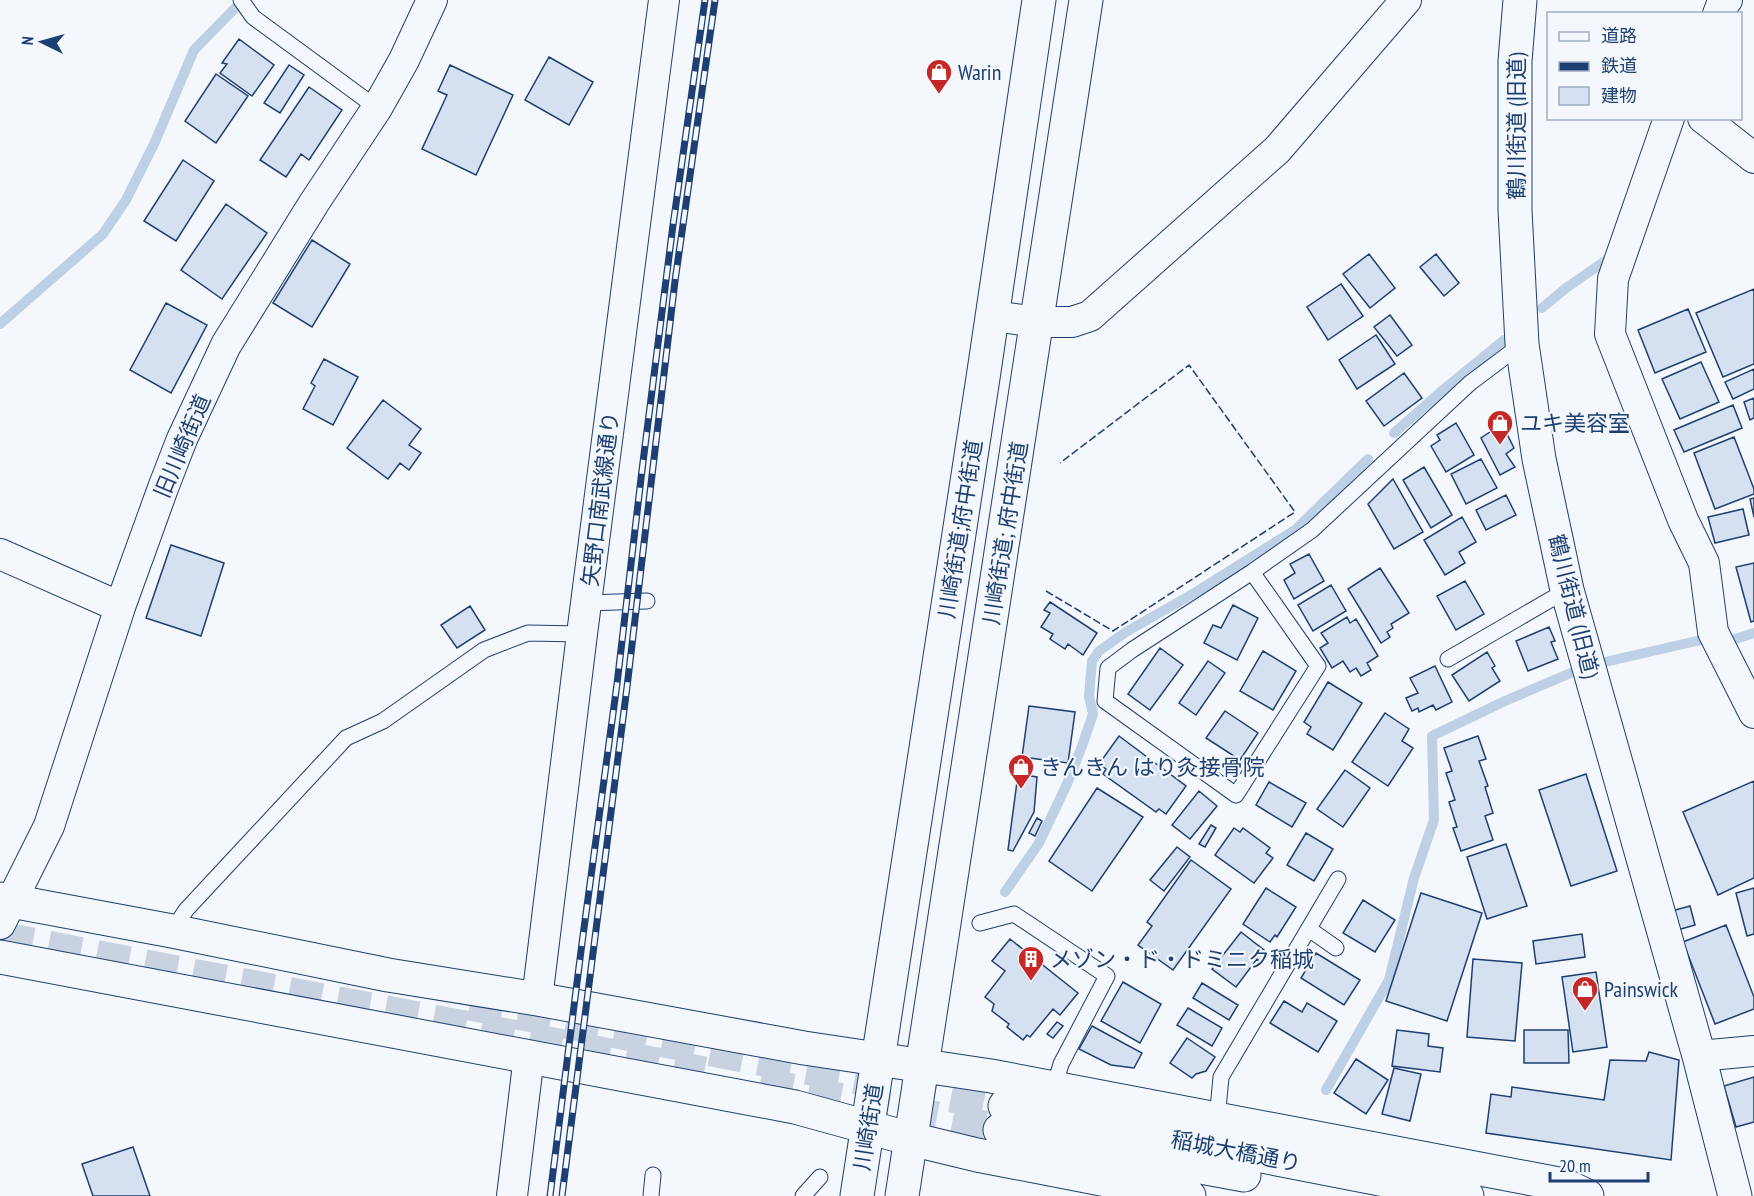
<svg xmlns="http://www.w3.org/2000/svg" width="1754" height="1196" viewBox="0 0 1754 1196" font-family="'PT Sans Narrow','Noto Sans JP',sans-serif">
<rect width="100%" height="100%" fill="#f4f7fb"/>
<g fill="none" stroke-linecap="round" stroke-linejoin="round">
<path stroke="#bed0e5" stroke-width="10" d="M1542,308L1566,288L1611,257
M0,324L103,234L126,200L154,144L194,50L243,0
M1394,433L1444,389L1504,340
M1735,639L1754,633
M1605,662L1701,640
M1005,892L1039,843L1067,784L1082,746L1093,714L1089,696L1092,661L1099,651L1126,632L1196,592L1295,530L1368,459
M1326,1090L1389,980L1414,878L1434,820L1432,736L1505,701L1573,672"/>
</g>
<path fill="#d5e0f0" stroke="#1d3f73" stroke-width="1.5" d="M239,39L274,65L252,96L220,73L227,64L222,63Z
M549,57L593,82L569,125L525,100Z
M289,65L304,75L280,113L264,103Z
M450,65L513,95L476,175L422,149L447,95L438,91Z
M216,74L248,96L216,143L185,121Z
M309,87L342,110L309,160L301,154L286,177L260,160Z
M183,160L214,181L176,241L144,221Z
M226,204L267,233L222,299L181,270Z
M312,240L350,264L312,327L273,303Z
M1369,254L1395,288L1370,308L1343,274Z
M1436,254L1459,283L1444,296L1420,267Z
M1341,284L1363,316L1328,340L1307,307Z
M1754,289V364L1723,377L1696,313Z
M166,303L207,325L171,393L130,370Z
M1688,309L1706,352L1655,373L1638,330Z
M1390,315L1412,345L1397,356L1374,327Z
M1376,335L1395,364L1357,389L1339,360Z
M324,359L358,377L333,425L303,409L315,386L311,383Z
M1701,362L1719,402L1680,419L1662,379Z
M1754,369V389L1733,399L1725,382Z
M1404,373L1422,398L1384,426L1366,401Z
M1754,398V418L1750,420L1744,402Z
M383,400L421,429L409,445L421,453L409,470L400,463L388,479L347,448Z
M1733,405L1742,428L1684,452L1674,430Z
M1456,423L1474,455L1446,472L1431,446L1440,440L1437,435Z
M1502,424L1514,448L1506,454L1515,467L1500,475L1481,438Z
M1734,437L1754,489V494L1715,509L1694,453Z
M1481,459L1497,488L1466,504L1451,474Z
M1424,467L1452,515L1431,528L1403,480Z
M1393,479L1423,532L1394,549L1368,504Z
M1506,495L1516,515L1486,530L1476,510Z
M1754,498V517L1750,499Z
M1743,509L1749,535L1715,543L1708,517Z
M1462,517L1476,542L1459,552L1465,563L1445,575L1424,540Z
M171,545L224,563L201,636L146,618Z
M1309,554L1324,581L1294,599L1284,580L1295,573L1290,564Z
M1754,563V621L1751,622L1736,567Z
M1380,568L1409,613L1391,624L1393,628L1387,632L1390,637L1381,643L1348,589Z
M1465,581L1484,614L1456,630L1437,596Z
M1331,585L1346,611L1313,631L1298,605Z
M1050,602L1097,633L1083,655L1068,644L1065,649L1050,639L1053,634L1041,627L1050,613L1044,610Z
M1233,605L1258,618L1237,660L1204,643L1213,625L1221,628Z
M470,606L485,630L457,648L441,625Z
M1347,617L1350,623L1356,619L1378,656L1367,663L1371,670L1361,676L1356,668L1350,672L1343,661L1332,668L1320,648L1328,643L1321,633Z
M1549,627L1555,641L1551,642L1558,659L1528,671L1516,641Z
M1160,648L1183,665L1150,710L1128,694Z
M1263,651L1296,671L1273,710L1240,691Z
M1487,652L1495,666L1492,668L1500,681L1469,701L1452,675Z
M1208,661L1225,673L1196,715L1179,703Z
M1435,666L1452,702L1436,710L1433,705L1419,712L1418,708L1412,711L1406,698L1418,693L1410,678Z
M1328,682L1362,703L1333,750L1307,734L1311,727L1304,722Z
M1029,706L1075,712L1068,763L1022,757Z
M1225,711L1258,733L1240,760L1206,738Z
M1385,713L1409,729L1402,741L1413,748L1388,786L1352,762Z
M1119,736L1186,786L1166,814L1159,809L1156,812L1103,774L1106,769L1099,764Z
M1478,736L1486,759L1479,761L1488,786L1485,787L1493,813L1485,816L1493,840L1461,851L1453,828L1457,827L1449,802L1455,800L1446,773L1452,771L1444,748Z
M1345,770L1370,788L1343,827L1317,809Z
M1018,774L1037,777L1034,812L1013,851L1008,850Z
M1586,774L1617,871L1571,886L1539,790Z
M1754,781V878L1718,895L1683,812Z
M1269,782L1306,803L1292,827L1256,805Z
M1097,788L1143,817L1092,891L1049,861Z
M1199,791L1217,806L1190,839L1172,825Z
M1037,818L1042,821L1035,836L1029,833Z
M1211,825L1216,828L1205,847L1199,844Z
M1234,828L1240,832L1243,828L1270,848L1266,853L1273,858L1254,883L1215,855Z
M1306,833L1333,849L1314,881L1287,865Z
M1506,844L1527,906L1487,919L1467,857Z
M1177,847L1190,857L1164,891L1150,880Z
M1191,860L1231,889L1173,970L1138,945L1152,926L1147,922Z
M1266,888L1296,907L1277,937L1275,935L1270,942L1243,924Z
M1754,888V934L1747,936L1736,893Z
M1421,893L1482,913L1447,1021L1386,1001Z
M1363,900L1395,920L1375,952L1343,933Z
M1690,906L1695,925L1674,931L1668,912Z
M1726,925L1754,997V1009L1715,1024L1683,942Z
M1241,932L1269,954L1262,963L1257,959L1236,987L1212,969Z
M1582,934L1585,957L1536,964L1533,941Z
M1010,939L1078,993L1060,1015L1053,1009L1030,1037L1027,1035L1023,1040L1007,1027L1009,1024L992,1011L994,1004L985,997L1005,971L992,961Z
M1316,953L1360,980L1344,1005L1301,978Z
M1473,959L1522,963L1515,1041L1467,1037Z
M1596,972L1607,1047L1573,1052L1562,977Z
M1123,982L1161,1004L1140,1043L1101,1021Z
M1202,983L1238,1005L1229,1020L1193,998Z
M1284,1001L1302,1012L1307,1003L1337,1021L1318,1052L1270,1023Z
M1188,1008L1222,1028L1212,1046L1177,1025Z
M1057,1022L1063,1026L1053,1038L1047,1034Z
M1092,1026L1142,1053L1134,1068L1111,1065L1079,1049Z
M1397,1030L1429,1034L1428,1046L1443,1048L1440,1072L1392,1066Z
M1524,1030H1568L1569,1063H1524Z
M1187,1038L1215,1057L1206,1071L1196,1074L1192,1078L1170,1063Z
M1649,1052L1679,1060L1671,1160L1486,1133L1491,1094L1511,1097L1512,1087L1604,1100L1610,1060L1646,1061Z
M1356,1059L1388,1080L1366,1114L1334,1093Z
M1394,1068L1421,1074L1410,1121L1382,1114Z
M1754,1077V1122L1736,1127L1724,1086Z
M133,1147L150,1196H93L82,1164Z"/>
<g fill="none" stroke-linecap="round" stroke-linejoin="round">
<path stroke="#c9d2e0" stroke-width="33" stroke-dasharray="33 16" stroke-linecap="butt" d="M0,938L704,1073
M470,1004L1005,1106
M760,1084L1000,1130"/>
<g stroke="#1d3f73" stroke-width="17">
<path id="service" d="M241,0L253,17L377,108
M1252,572L1318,666L1236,795L1105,701L1108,668L1132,650L1252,572L1312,530L1470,383L1522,344
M586,603L647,601
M1448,659L1567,590
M980,923L1014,914L1107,976L1061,1064L1054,1088
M1309,929L1336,948
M172,931L186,910L346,738L383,721L484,650L528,633L582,634
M1217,1120L1221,1077L1338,879
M651,1196L653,1175
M803,1196L820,1177"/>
</g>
<g stroke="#1d3f73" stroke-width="32">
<path id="minor" d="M1718,14L1721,6L1727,0
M1669,118L1613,279L1610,334L1683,520L1704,563L1713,632L1754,713
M1703,118L1754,158
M993,316L1037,322H1072L1090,316L1277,150L1406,0
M0,554L120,607
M0,924L49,826L120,607L163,488L182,439L226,345L314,203L377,108L404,60L432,0
M537,999L582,634L664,0
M1699,1056L1754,1051
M512,1196L529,1056"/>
</g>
<g stroke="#1d3f73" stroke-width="35">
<path id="primary" d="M1520,0L1515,61V210L1522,344L1539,459L1567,590L1699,1056L1735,1196
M0,899L172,931L388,975L537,999L804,1048L991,1076L1564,1185L1587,1196
M0,957L795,1107L911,1139L977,1155L1189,1196
M1005,1106L1467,1196
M1000,1130L1244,1175
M857,1196L983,378L1039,0
M902,1196L1086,0"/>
</g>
<use href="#service" stroke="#f4f7fb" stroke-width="15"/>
<use href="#minor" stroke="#f4f7fb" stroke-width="30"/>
<use href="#primary" stroke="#f4f7fb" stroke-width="33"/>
<g stroke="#1d3f73" stroke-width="7">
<path id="rail" d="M550,1196L582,943L617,684L642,470L673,225L705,0
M562,1196L627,687L675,281L715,0"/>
</g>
<use href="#rail" stroke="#f4f7fb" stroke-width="4.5" stroke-dasharray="14" stroke-linecap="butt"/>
<path stroke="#1d3f73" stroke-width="1.5" stroke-dasharray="8 3" stroke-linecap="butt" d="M1046,591L1113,631L1295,512L1189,365L1060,463"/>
</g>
<defs>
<g id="shop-pin" transform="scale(1.35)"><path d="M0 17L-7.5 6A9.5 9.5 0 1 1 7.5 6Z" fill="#c62828" stroke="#f4f7fb"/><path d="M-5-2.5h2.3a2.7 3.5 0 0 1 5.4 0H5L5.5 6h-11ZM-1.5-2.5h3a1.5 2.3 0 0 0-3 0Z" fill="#fff"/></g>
<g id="building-pin" transform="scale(1.35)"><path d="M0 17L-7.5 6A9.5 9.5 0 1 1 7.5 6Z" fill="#c62828" stroke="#f4f7fb"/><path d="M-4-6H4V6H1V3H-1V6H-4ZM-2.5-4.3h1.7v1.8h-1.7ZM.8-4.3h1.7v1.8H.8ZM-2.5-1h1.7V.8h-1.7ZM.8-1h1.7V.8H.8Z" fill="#fff"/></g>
</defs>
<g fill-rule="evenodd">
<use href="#shop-pin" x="939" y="72"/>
<use href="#shop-pin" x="1500" y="423"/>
<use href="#shop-pin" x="1021" y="767"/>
<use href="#building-pin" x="1031" y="959"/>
<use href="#shop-pin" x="1585" y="989"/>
</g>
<g text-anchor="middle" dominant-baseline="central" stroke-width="4.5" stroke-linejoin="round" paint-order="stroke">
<g font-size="22" fill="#1d3f73" stroke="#f4f7fb" text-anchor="start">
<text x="958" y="72">Warin</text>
<text x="1520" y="423">ユキ美容室</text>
<text x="1040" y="767">きんきん はり灸接骨院</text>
<text x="1050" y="959">メゾン・ド・ドミニク稲城</text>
<text x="1604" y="989">Painswick</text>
</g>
<g font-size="22" fill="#1d3f73" stroke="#f4f7fb">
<text transform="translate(1516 126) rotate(-90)">鶴川街道 (旧道)</text>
<text transform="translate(182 446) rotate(-67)">旧川崎街道</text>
<text transform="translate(600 499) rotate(-83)">矢野口南武線通り</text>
<text transform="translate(960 529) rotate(-81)">川崎街道;府中街道</text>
<text transform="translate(1005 533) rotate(-81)">川崎街道; 府中街道</text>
<text transform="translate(1574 606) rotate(76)">鶴川街道 (旧道)</text>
<text transform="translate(868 1127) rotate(-81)">川崎街道</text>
<text transform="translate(1236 1151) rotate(11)">稲城大橋通り</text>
</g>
</g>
<rect x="1547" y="12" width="195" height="108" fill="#f4f7fb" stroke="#9eadc5" stroke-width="1.5"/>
<rect x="1559" y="32" width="30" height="9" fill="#f4f7fb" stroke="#9eadc5" stroke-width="1.5"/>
<text x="1601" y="42" font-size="18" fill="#1d3f73">道路</text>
<rect x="1559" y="62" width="30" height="9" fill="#1d3f73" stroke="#9eadc5" stroke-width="1.5"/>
<text x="1601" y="72" font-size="18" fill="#1d3f73">鉄道</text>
<rect x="1559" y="87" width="30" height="18" fill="#d5e0f0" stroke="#9eadc5" stroke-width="1.5"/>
<text x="1601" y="102" font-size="18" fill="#1d3f73">建物</text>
<g transform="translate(42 42) rotate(275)" stroke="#f4f7fb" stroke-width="4.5" paint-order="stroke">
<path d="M0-4.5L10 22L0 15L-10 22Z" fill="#1d3f73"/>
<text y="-9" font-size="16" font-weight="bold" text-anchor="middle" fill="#1d3f73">N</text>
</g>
<path d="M1550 1172v9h98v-9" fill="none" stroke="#1d3f73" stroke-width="3"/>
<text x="1559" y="1172" font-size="18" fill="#1d3f73" stroke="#f4f7fb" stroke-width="4.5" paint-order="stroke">20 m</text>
</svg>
